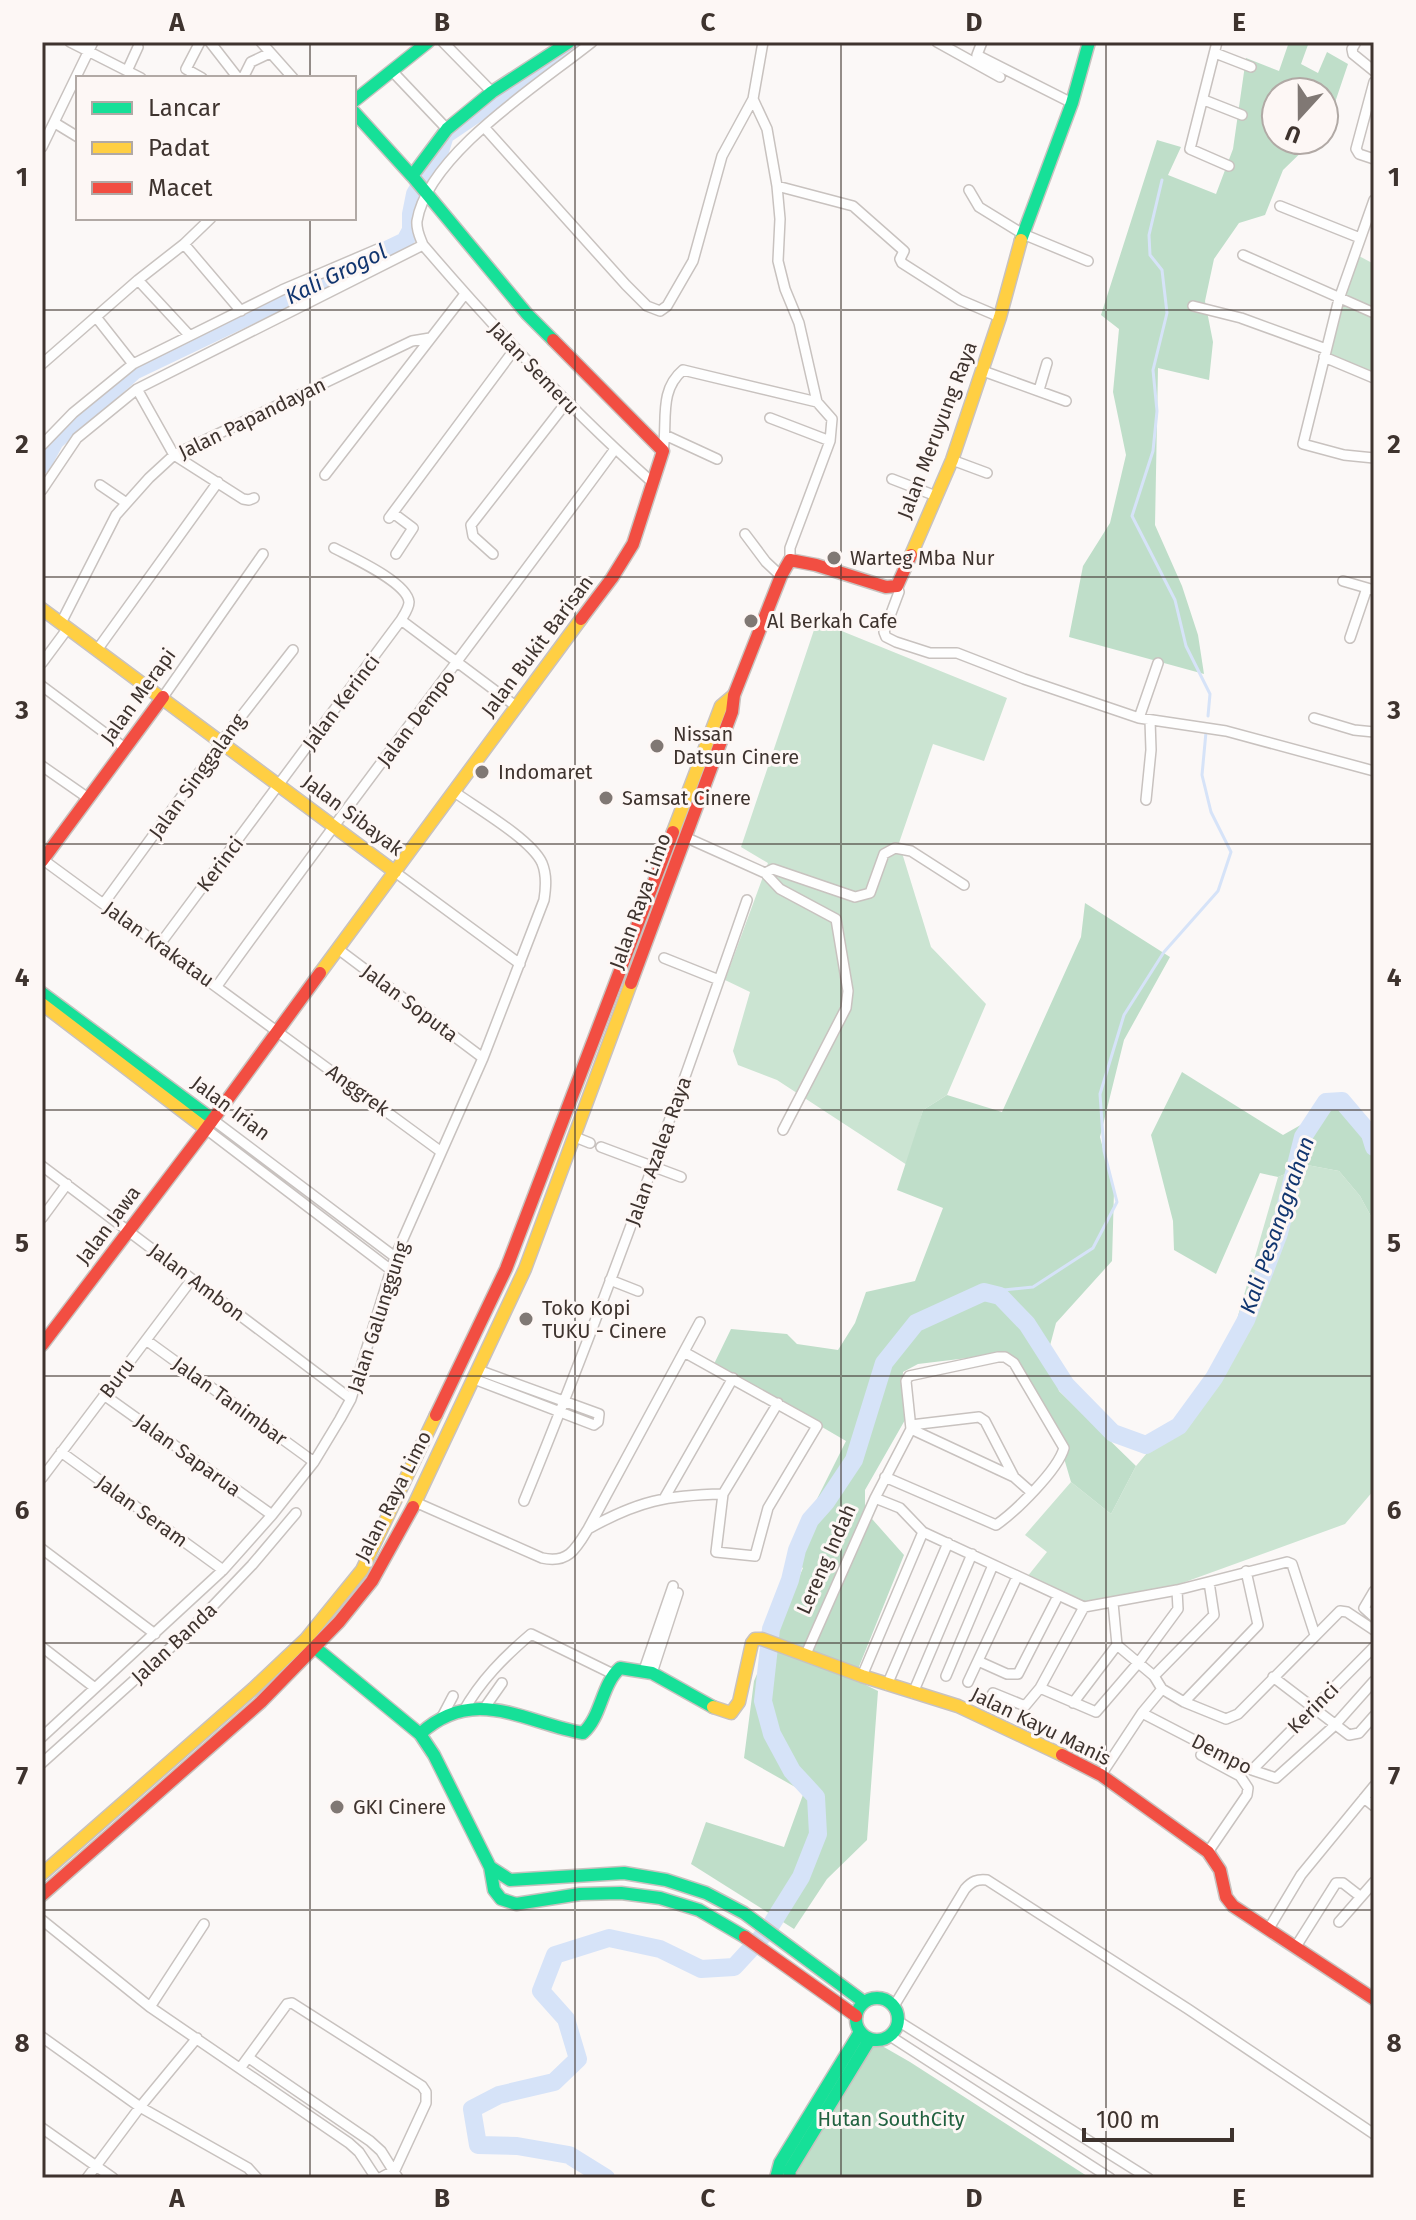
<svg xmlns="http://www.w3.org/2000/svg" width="1416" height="2220" viewBox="0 0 1416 2220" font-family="'Fira Sans',sans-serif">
<rect width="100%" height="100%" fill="#fbf8f7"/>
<path fill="#cbe4d2" d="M1359,256L1374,264V372L1326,353Z
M817,621L1007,698L984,761L933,744L899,843L931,947L986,1004L947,1095L923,1110L907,1165L777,1080L738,1065L733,1051L750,992L725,980L768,863L741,847Z
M1307,1165L1339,1171L1360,1196L1374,1222V1490L1345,1524L1163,1590L1081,1602L1027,1577L1047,1552L1025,1535L1071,1482L1111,1514L1136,1466L1225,1361L1278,1177Z"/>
<path fill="#bfdec9" d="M1289,42H1309L1301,64L1318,73L1327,52L1348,64L1326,129L1324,131V92H1276V140H1314L1283,170L1265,215L1239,223L1214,259L1205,301L1213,342L1209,380L1158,368L1155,525L1182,586L1198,635L1204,674L1069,637L1083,566L1110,523L1126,455L1113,392L1119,329L1101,315L1157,140L1181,147L1168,175L1216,194L1233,149L1246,58L1279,71Z
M1085,903L1170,957L1124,1040L1100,1137L1114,1191L1112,1261L1056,1323L1048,1353L1059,1391L1136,1466L1111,1514L1071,1482L1061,1448L1009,1353L918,1364L903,1372L902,1392L905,1420L865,1490V1511L904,1555L854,1679L878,1691L867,1840L827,1879L794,1929L691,1864L706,1822L784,1847L804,1792L744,1758L754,1681L803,1568L788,1557L846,1441L714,1364L731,1329L787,1334L797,1344L838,1350L855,1323L866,1292L915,1281L943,1208L897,1190L923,1110L947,1095L1002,1112L1081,937Z
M1182,1072L1283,1135L1334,1106L1371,1140L1374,1147V1222L1360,1196L1339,1171L1307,1165L1278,1177L1260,1173L1216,1274L1174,1250L1173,1221L1151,1135Z
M870,2039L910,2062L1090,2178H789Z"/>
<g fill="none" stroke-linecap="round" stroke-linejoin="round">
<path stroke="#d6e3f8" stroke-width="3" d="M1162,180L1149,235L1150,255L1162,270L1167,313L1153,370L1157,411L1153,451L1132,516L1175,600L1186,646L1210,694L1208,716
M984,1292L1033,1287L1093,1248L1117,1202L1104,1151L1100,1094L1124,1015L1164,952L1218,891L1231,852L1211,812L1202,775L1206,732"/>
<path stroke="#d6e3f8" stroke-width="18" d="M42,465L55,441L134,371L405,241L411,230V214L415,194L440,151L445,135L582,42
M606,2178L569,2155L517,2146L478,2145L472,2109L499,2095L554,2082L578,2059L566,2019L541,1991L555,1955L609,1938L660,1949L701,1969L734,1967L768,1930L801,1877L818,1834L816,1797L792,1771L772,1734L763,1701L771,1629L790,1580L797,1550L810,1520L826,1502L854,1460L884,1363L916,1323L984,1292L1000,1296L1027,1324L1066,1385L1113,1433L1146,1445L1179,1426L1214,1378L1246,1320L1279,1233L1303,1137L1326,1102L1342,1101L1370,1134L1374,1147"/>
<g stroke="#c8c2bf" stroke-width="12">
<path id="street" d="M70,42L141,78
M200,42L186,69L202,78
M210,42L238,78
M261,42L293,78
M443,42L492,92
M592,42C541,83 428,154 417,221C416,230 420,237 423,245C495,329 570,409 653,483
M763,42L753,99L767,129L777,186L780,219L778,261L785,289L799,323L817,402
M937,42L1000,77
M982,42L977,55L1072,103
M1217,42L1190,149L1229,166
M1356,42L1352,49L1353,54L1374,71
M1215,53L1251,67
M127,71L138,47
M392,71L447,129
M243,78L251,62L270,53
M1374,82L1356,149L1359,154L1374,159
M1204,100L1242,115
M55,123L78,137
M484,127L626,285L647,306L660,311L667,306L693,261L722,156L753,99
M42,147L93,42
M777,186L853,206L904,251L900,259L902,263L960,300L1000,317
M969,190L979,207L1023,234L1088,261
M1374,200L1339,299L1303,444L1344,455L1374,458
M1280,206L1360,238
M184,244L241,311
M1243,255L1374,313
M138,280L189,335
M1193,306L1241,318L1326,349
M96,317L133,364
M1324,357L1374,378
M42,364L138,280L184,244L211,218
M983,371L1066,401
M137,389L174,455L243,499L249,500L254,498
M1039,390L1047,363
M770,418L830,441
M665,435L717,459
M42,445L73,413L133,364L282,290L378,249
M663,451C668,422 658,391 683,370L817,402L832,419L830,441L790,548V560
M952,460L987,473
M325,475L465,294
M892,479L936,496
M100,485L125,502
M42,490L77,438L137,389L423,245
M393,513L413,528L396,554
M389,518L514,350
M745,534L766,562L781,576
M334,548C351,557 407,582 409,602C409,608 404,615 401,620L517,707
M493,554L473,536L471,525L566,403
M1343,581L1374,590
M897,586L899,592L884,632L886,637L896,642L930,653H957L1024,679L1139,718L1226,731L1374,771
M61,623L116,515L149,478L174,455L412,341L430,338
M1350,638L1367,588
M97,650L218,482
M42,663L68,628
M42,686L125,748
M163,697L263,554
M1139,718L1158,663
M1314,718L1354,730L1374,732
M42,766L88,798
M1146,800L1151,750L1150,720
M685,837L765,873L780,889L836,919L848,991L846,1008L783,1130
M42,859L440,1151
M395,872L520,964
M765,873L773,869L855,897L870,893L884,854L895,848L911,851L964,885
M104,903L222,741L293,650
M160,944L401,620
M338,949L483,1058
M664,958L719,980
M217,986C347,805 483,629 615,449
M212,1119L395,1257
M206,1129L391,1270
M575,1137L590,1143
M601,1147L681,1177
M42,1166L351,1399
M42,1218L67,1184
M610,1280L638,1291
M146,1340L314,1462
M684,1352L817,1426L768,1508L755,1556L716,1552L723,1494
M474,1379L594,1425L598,1422L599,1414L478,1370
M104,1395L272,1515
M911,1425L979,1417L985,1421L1014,1477
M911,1429L1014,1477L1031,1492
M61,1452L223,1570
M42,1478L192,1279
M665,1497L733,1378
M875,1498L900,1508L923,1532L1084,1607L1177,1590L1287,1562L1292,1564L1315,1635
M524,1501C605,1303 677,1102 747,900
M415,1502L542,1558C568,1564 576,1549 588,1529L700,1322
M588,1529C638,1501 667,1495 723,1494L778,1403
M42,1549L155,1634
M1374,1591L1364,1608L1374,1617
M1113,1603L1117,1645L1154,1676L1162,1689L1184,1702L1226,1719L1238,1714L1340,1611L1347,1612L1374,1630
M42,1647L95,1688
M806,1654L875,1498L911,1429L906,1381L909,1376L998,1357H1005L1014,1363L1064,1448C1058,1470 1015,1512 996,1525L885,1477
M978,1661L1007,1674H1018L1058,1596
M644,1670L673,1586
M652,1673L678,1593
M862,1676L923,1532
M946,1676L993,1565
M1154,1676L1214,1615L1209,1582
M1273,1677L1349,1735L1359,1733L1374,1716
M968,1682L1017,1577
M887,1685L948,1543
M1040,1688L1096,1712L1139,1662L1178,1609L1177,1590
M913,1693L972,1554
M988,1702L993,1693L1025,1706L1040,1688L1084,1607
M1184,1702L1258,1625L1246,1571
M1073,1703L1117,1645
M483,1710L502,1683
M463,1712C480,1681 504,1657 531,1634L613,1674
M1142,1713L1252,1770L1276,1778L1334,1726L1374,1681
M443,1715L453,1696
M42,1737L223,1570L272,1515L314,1462L340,1419L351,1399L395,1257L483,1058L544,900C546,887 547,875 542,863C531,839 475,807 453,791
M1201,1755L1240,1776L1248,1788L1247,1795L1208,1852
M42,1763L189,1631L252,1565L296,1513
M1252,1770L1374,1647
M1101,1775L1142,1713L1162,1689
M1364,1798L1374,1806
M42,1920L150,2007L349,2143L359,2152L376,2178
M1339,1922L1374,1882
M1268,1930L1301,1875L1374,1786
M1295,1948L1336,1883H1343L1361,1897
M894,2006L965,1889C972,1881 977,1879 987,1880L1188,2009L1374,2134
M150,2007L204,1924
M898,2021L1148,2178
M890,2036L1110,2178
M42,2037L140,2107L248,2168L257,2178
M249,2058L370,2141L381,2151L398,2178
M241,2067L287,2004L292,2003L422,2086L426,2092V2103L395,2170L380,2178
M42,2128L113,2178
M87,2178L140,2107L197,2038"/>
</g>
<g stroke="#c8c2bf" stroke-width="15">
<path id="fast" d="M354,101L428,42
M354,112L412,176L447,129L492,92L569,42
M413,177L527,314L553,340
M1021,240L1072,103L1089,42
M42,993L212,1119
M312,1645L420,1734L434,1755L490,1867L494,1890L501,1899L516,1904L580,1894L621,1893L660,1898L699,1910L745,1937
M420,1734C475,1684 525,1723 583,1733C602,1716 601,1685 620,1668L652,1673L713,1707
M490,1867L510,1880L624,1873L666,1880L706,1893L744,1913L864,2002
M856 2019a21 21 0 1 1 42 0a21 21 0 1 1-42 0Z
M776,2178L780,2163L860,2032
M789,2178L790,2170L870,2039"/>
</g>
<g stroke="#c8c2bf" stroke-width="15">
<path id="slow" d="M911,555L952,460L1000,317L1021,240
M42,609L395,872
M673,832L721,706L734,695
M320,973L581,619
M42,1004L206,1129
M413,1507L525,1269L631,983
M713,1707L731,1713L739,1702L752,1643L755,1639H762L862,1676L958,1706L1062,1755
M42,1874L253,1689L306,1639L362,1570L436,1415"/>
</g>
<g stroke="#c8c2bf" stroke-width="15">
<path id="jam" d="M553,340L663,451L633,544L612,578L581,619
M42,861L163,697
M631,983L732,712L734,695L781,576L790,560L816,565L886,587L897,586L911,555
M42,1345L206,1129L320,973
M436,1415L506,1269L673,832
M1062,1755L1101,1775L1208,1852L1220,1870L1226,1897L1233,1906L1374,1999
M42,1895L261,1702L339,1622L372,1581L413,1507
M745,1937L856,2016"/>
</g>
<use href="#street" stroke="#fefefe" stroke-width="9"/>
<use href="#fast" stroke="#16e098" stroke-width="12"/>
<use href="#slow" stroke="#ffcf43" stroke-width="12"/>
<use href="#jam" stroke="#f24e42" stroke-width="12"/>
</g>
<path fill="none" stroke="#3e332e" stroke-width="2" stroke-opacity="0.55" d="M310,42V78M575,42V2178M841,42V2178M1106,42V2178M310,218V2178M42,310H1374M42,577H1374M42,844H1374M42,1110H1374M42,1376H1374M42,1643H1374M42,1910H1374"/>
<g fill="#807874" stroke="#fdf7f5" stroke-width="3">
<circle cx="834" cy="558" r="8"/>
<circle cx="751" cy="621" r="8"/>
<circle cx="657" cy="746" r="8"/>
<circle cx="482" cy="772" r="8"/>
<circle cx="606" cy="798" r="8"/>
<circle cx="526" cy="1319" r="8"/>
<circle cx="337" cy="1807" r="8"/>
</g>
<g text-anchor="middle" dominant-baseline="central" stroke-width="6" stroke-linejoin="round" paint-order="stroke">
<g font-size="20" fill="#3e332e" stroke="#fdf7f5">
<text transform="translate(534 368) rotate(46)">Jalan Semeru</text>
<text transform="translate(252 418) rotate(-26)">Jalan Papandayan</text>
<text transform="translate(937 430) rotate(-69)">Jalan Meruyung Raya</text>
<text transform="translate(537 646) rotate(-53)">Jalan Bukit Barisan</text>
<text transform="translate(138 696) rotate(-54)">Jalan Merapi</text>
<text transform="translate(341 702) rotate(-53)">Jalan Kerinci</text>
<text transform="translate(416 718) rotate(-53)">Jalan Dempo</text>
<text transform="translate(197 776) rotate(-54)">Jalan Singgalang</text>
<text transform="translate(353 815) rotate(37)">Jalan Sibayak</text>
<text transform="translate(220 864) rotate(-53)">Kerinci</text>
<text transform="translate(640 901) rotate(-70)">Jalan Raya Limo</text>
<text transform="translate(159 944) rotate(36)">Jalan Krakatau</text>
<text transform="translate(410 1003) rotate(37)">Jalan Soputa</text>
<text transform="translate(358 1090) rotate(36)">Anggrek</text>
<text transform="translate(231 1108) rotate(37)">Jalan Irian</text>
<text transform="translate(658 1151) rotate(-70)">Jalan Azalea Raya</text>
<text transform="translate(108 1225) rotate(-53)">Jalan Jawa</text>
<text transform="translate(197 1282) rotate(37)">Jalan Ambon</text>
<text transform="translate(378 1317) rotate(-72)">Jalan Galunggung</text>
<text transform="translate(117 1378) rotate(-53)">Buru</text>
<text transform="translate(230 1401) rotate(36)">Jalan Tanimbar</text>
<text transform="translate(188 1455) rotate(36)">Jalan Saparua</text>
<text transform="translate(393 1496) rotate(-63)">Jalan Raya Limo</text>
<text transform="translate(142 1511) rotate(36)">Jalan Seram</text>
<text transform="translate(826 1559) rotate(-66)">Lereng Indah</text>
<text transform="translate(174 1643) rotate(-43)">Jalan Banda</text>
<text transform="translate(1313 1708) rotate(-45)">Kerinci</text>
<text transform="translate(1041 1726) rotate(26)">Jalan Kayu Manis</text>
<text transform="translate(1222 1754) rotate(27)">Dempo</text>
</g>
<g font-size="20" fill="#3e332e" stroke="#fdf7f5" text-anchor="start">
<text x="850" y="558">Warteg Mba Nur</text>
<text x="767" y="621">Al Berkah Cafe</text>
<text x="673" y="734">Nissan<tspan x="673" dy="23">Datsun Cinere</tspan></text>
<text x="498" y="772">Indomaret</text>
<text x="622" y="798">Samsat Cinere</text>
<text x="542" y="1308">Toko Kopi<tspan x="542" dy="23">TUKU - Cinere</tspan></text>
<text x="353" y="1807">GKI Cinere</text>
</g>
<g font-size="20" fill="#216240" stroke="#fdf7f5">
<text x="891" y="2119">Hutan SouthCity</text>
</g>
<g font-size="22" font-style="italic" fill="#11356f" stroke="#fdf7f5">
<text transform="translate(336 274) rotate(-26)">Kali Grogol</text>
<text transform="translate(1277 1225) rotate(-71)">Kali Pesanggrahan</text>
</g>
</g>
<rect width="1416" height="2220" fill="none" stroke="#fdf7f5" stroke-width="88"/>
<rect x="76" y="76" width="280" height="144" fill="#fdf7f5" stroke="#b1a9a5" stroke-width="2"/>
<rect x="92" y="102" width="40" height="12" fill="#16e098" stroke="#b1a9a5" stroke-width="2"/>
<text x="148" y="116" font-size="24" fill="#3e332e">Lancar</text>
<rect x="92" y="142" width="40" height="12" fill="#ffcf43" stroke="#b1a9a5" stroke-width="2"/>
<text x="148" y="156" font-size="24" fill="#3e332e">Padat</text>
<rect x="92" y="182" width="40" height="12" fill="#f24e42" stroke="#b1a9a5" stroke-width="2"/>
<text x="148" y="196" font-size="24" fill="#3e332e">Macet</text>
<g transform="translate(1300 116) rotate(201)"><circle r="38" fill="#fdf7f5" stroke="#b1a9a5" stroke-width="2"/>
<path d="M0-6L14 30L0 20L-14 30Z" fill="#807874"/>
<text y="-12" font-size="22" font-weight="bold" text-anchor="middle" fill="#3e332e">U</text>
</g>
<path d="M1084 2128v12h148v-12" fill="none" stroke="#3e332e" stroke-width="4"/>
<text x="1096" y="2128" font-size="24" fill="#3e332e" stroke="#fdf7f5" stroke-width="6" paint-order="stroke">100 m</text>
<rect x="44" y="44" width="1328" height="2132" fill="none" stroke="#3e332e" stroke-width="3"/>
<g font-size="26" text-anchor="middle" font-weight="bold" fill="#3e332e">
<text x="177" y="31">A</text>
<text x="442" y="31">B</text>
<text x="708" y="31">C</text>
<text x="974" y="31">D</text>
<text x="1239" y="31">E</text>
<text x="22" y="186">1</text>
<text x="1394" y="186">1</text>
<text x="22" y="453">2</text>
<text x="1394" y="453">2</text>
<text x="22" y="719">3</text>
<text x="1394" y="719">3</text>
<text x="22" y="986">4</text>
<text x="1394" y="986">4</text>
<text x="22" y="1252">5</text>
<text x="1394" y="1252">5</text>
<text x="22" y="1519">6</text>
<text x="1394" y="1519">6</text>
<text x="22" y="1785">7</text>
<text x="1394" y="1785">7</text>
<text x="22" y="2052">8</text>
<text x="1394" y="2052">8</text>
<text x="177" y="2207">A</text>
<text x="442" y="2207">B</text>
<text x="708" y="2207">C</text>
<text x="974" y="2207">D</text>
<text x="1239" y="2207">E</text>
</g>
</svg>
